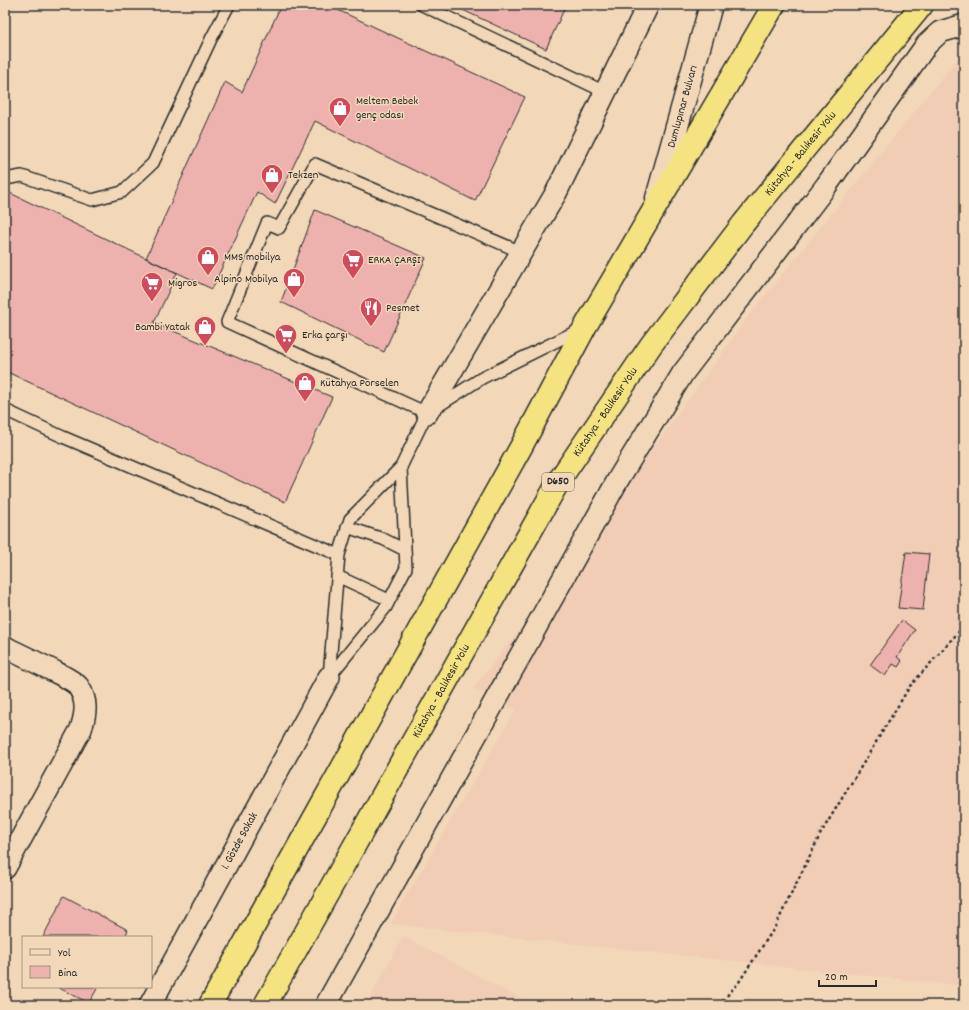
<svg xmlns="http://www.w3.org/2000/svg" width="969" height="1010" viewBox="0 0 969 1010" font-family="Dekko,sans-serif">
<rect width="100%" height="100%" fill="#f2d8b9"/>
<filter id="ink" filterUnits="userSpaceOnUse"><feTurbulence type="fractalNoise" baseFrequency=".025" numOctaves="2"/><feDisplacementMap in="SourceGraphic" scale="8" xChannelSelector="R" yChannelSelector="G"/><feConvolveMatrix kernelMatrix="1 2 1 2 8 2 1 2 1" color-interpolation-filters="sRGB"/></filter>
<g filter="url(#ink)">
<path fill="#f1cdb6" d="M964,52V986L390,924L516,709L473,688L540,605L750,314L961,54Z
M403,936L533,1005H366Z"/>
<path fill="#eeb2ae" stroke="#2b2b2b" d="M281,5H327L525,97L475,201L315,121L275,204L257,192L212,289L146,258L225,82L242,92Z
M452,5H566L546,49Z
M8,192L177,273L154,323L332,397L285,502L5,371V199Z
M315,210L426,258L384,352L281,302Z
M906,552L929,554L923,610L898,608Z
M902,620L915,630L897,657L902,661L898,667L893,664L885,676L870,665Z
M64,896L128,930L125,937H43Z
M57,987H98L89,1003Z"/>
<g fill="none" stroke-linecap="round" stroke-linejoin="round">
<g stroke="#2b2b2b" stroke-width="14">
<path id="lane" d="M422,5L605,92
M5,179L22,176L92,200L122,192L153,163L212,37L229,5
M5,410L63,437L339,555
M427,413L227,322L267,223L279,228L315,164L521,252
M347,527L383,539L405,550
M337,576L389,600
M329,677L339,555L350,519L401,467L427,413L482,378L581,329
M329,677L386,607L406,568L401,467"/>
</g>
<g stroke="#2b2b2b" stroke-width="24">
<g id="street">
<path d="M427,413L556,193L648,5"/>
<path d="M5,647C16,653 75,680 78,686C88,701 86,713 81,729L5,868"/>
<path id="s1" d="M150,1005L329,677"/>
<path d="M326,1005L619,478L683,373L826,186L927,44L940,32L964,25"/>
</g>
</g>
<g stroke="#2b2b2b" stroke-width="25">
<g id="secondary">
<path id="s2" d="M657,198L711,5"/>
</g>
</g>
<g stroke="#2b2b2b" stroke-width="25">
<g id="highway">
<path d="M210,1005L521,447L585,327L774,5"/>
<path id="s3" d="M265,1005L560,479L651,345L743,224L922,5"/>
</g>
</g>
<path stroke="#2b2b2b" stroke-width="2.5" stroke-dasharray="3 3" stroke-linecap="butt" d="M719,1005L739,982L775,927L821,833L910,686L964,626"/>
<use href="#lane" stroke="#f2d8b9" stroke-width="11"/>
<use href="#street" stroke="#f2d8b9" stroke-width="21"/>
<use href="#secondary" stroke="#f2d8b9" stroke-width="22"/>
<use href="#highway" stroke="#f5e382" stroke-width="22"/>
</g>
</g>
<defs>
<g id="shop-pin" transform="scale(1.15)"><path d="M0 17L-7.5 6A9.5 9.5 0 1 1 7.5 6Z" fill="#d1495b" stroke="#f2d8b9"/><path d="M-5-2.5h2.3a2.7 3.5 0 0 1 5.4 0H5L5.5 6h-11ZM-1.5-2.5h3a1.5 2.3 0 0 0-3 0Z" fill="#fff"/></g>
<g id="supermarket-pin" transform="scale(1.15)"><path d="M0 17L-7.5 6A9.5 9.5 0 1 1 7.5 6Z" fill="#d1495b" stroke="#f2d8b9"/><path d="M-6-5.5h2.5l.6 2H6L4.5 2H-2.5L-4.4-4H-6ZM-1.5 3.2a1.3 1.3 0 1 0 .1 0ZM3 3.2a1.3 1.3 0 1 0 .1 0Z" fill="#fff"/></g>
<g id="restaurant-pin" transform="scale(1.15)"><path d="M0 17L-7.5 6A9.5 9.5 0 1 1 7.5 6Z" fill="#d1495b" stroke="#f2d8b9"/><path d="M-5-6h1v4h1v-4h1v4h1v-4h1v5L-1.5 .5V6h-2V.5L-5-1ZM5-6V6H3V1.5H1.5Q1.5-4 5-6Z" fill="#fff"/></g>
</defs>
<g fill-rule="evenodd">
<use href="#shop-pin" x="340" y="108"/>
<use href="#shop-pin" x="272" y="175"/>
<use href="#shop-pin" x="208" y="257"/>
<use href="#supermarket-pin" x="353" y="260"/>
<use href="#shop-pin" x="294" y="279"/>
<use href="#supermarket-pin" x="152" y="283"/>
<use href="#restaurant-pin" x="371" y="308"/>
<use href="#shop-pin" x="205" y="327"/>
<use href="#supermarket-pin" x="286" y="335"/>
<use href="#shop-pin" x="305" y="383"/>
</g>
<g text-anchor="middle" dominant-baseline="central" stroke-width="3" stroke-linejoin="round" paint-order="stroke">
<rect fill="#f2d8b9" stroke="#675f56" stroke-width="1" x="542" y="473" width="32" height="18" rx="3"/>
<g font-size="11" font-weight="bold" fill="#2b2b2b">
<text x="558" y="482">D650</text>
</g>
<g font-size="12" fill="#2b2b2b" stroke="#f2d8b9" text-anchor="start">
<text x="356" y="101">Meltem Bebek<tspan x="356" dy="14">genç odası</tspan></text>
<text x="288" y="175">Tekzen</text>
<text x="224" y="257">MMS mobilya</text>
<text x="368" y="260">ERKA ÇARŞI</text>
<text x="278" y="279" text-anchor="end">Alpino Mobilya</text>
<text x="168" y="283">Migros</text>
<text x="386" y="308">Pesmet</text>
<text x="190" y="327" text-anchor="end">Bambi Yatak</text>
<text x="302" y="335">Erka çarşı</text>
<text x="320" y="383">Kütahya Porselen</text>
</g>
<g font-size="12" fill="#2b2b2b" stroke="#f2d8b9">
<text stroke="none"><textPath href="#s2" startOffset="95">Dumlupınar Bulvarı</textPath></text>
<text stroke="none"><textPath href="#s3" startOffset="1008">Kütahya - Balıkesir Yolu</textPath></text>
<text stroke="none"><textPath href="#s3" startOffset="684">Kütahya - Balıkesir Yolu</textPath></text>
<text stroke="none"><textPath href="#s3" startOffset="360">Kütahya - Balıkesir Yolu</textPath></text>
<text stroke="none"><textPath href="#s1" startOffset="187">1. Gözde Sokak</textPath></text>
</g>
</g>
<rect width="969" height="1010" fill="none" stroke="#f2d8b9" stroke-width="20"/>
<rect x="10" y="10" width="949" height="990" fill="none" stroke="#2b2b2b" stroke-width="1.5" filter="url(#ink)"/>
<rect x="22" y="936" width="130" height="52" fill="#f2d8b9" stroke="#a29380"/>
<rect x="30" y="949" width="20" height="6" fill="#f2d8b9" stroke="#a29380"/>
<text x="58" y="956" font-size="12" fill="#2b2b2b">Yol</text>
<rect x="30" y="966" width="20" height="12" fill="#eeb2ae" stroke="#a29380"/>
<text x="58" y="976" font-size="12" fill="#2b2b2b">Bina</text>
<path d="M819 980v6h57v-6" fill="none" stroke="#2b2b2b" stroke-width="2"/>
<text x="825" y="980" font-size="12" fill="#2b2b2b" stroke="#f2d8b9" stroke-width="3" paint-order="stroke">20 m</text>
</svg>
